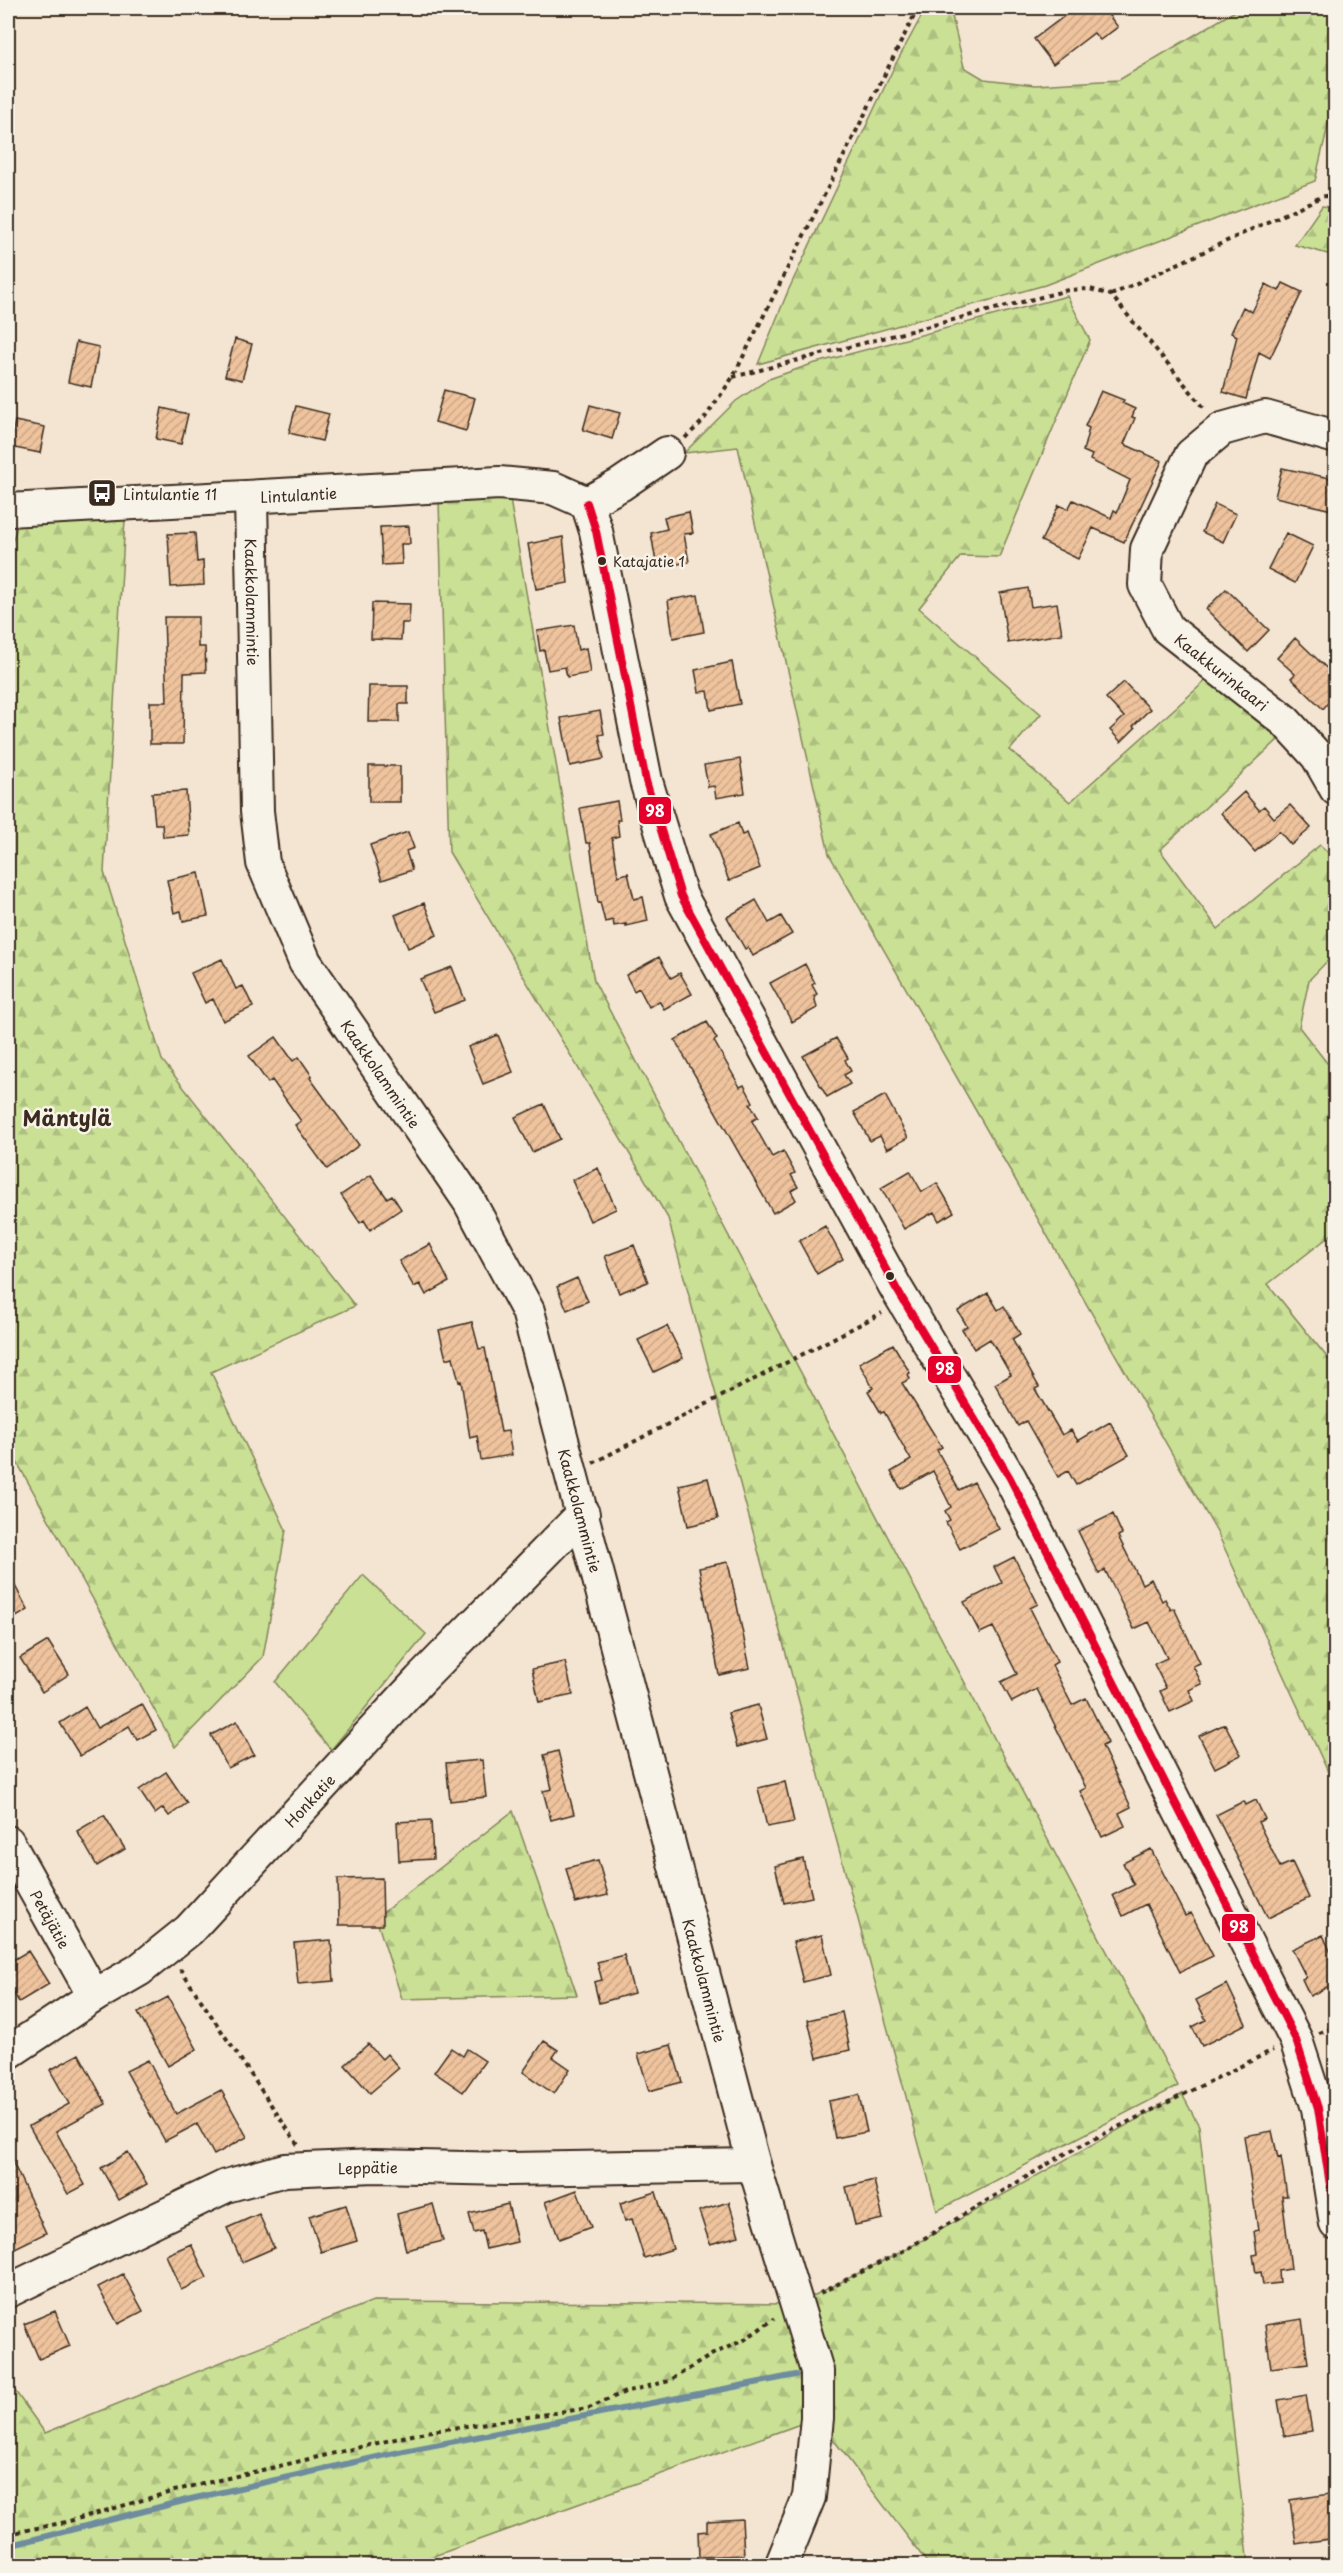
<svg xmlns="http://www.w3.org/2000/svg" width="1343" height="2573" viewBox="0 0 1343 2573" font-family="'Playpen Sans',sans-serif">
<defs>
<pattern id="forest-firs" width="22" height="20" patternUnits="userSpaceOnUse" patternTransform="scale(1.5)"><rect width="22" height="20" fill="#c9e095"/><path d="M5 1l3.5 6h-7zM16 11l3.5 6h-7z" fill="#aec080"/></pattern>
<pattern id="building-hatch" width="6" height="6" patternUnits="userSpaceOnUse" patternTransform="scale(1.5)"><rect width="6" height="6" fill="#eec39d"/><path d="M-1 1l2-2M0 6l6-6M5 7l2-2" fill="none" stroke="#cda887"/></pattern>
</defs>
<rect width="100%" height="100%" fill="#f4e5d2"/>
<filter id="ink" filterUnits="userSpaceOnUse"><feTurbulence type="fractalNoise" baseFrequency=".0167" numOctaves="2"/><feDisplacementMap in="SourceGraphic" scale="12" xChannelSelector="R" yChannelSelector="G"/><feConvolveMatrix kernelMatrix="1 2 1 2 8 2 1 2 1" color-interpolation-filters="sRGB"/></filter>
<g filter="url(#ink)">
<path fill="#c9e095" stroke="#82855a" stroke-width="1.5" d="M363,1575L426,1634L331,1750L275,1682Z"/>
<path fill="url(#forest-firs)" stroke="#82855a" stroke-width="1.5" d="M926,8H954L951,12L964,67L984,79L1035,85L1119,80L1240,8H1335V96L1315,181L1045,285L758,364L788,291L894,67Z
M1322,206L1335,208V256L1295,245Z
M1067,296L1090,340L999,557L961,556L919,608L1041,714L1010,750L1070,802L1211,676L1280,738L1160,850L1218,929L1320,845L1335,859V953L1309,980L1299,1027L1327,1063H1335V1232L1268,1284L1335,1367V1787L1218,1534L829,854L738,447L684,453L736,401L769,379L812,364Z
M509,494L594,981L1178,2086L937,2211L668,1218L449,852L439,501Z
M126,503L104,872L162,1060L355,1306L211,1372L286,1530L263,1657L175,1747L8,1446V554L23,509Z
M513,1811L577,1995L402,1999L376,1918Z
M1182,2094L1199,2126L1249,2565H929L817,2418L409,2565H8V2381L45,2433L373,2301L797,2304L903,2251Z"/>
<g fill="none" stroke-linecap="round" stroke-linejoin="round">
<path stroke="#6e8c9d" stroke-width="6" d="M8,2546L191,2499L404,2451L796,2375"/>
</g>
<path fill="url(#building-hatch)" stroke="#3b2a1e" stroke-width="1.5" d="M1075,8H1103L1118,27L1100,40L1094,33L1053,64L1034,39Z
M1283,283L1302,292L1270,358L1259,352L1246,399L1223,392L1237,336L1231,333L1243,307L1252,312L1266,284L1279,291Z
M235,339L252,344L242,380L225,376Z
M76,342L99,347L91,387L68,382Z
M444,390L475,398L466,431L435,422Z
M1101,391L1124,400L1122,403L1135,409L1132,417L1135,418L1124,444L1162,461L1124,542L1093,528L1078,559L1041,541L1059,505L1068,509L1073,500L1111,518L1114,510L1117,512L1130,480L1090,460L1092,455L1083,451L1089,428L1085,426Z
M590,405L620,413L612,439L583,430Z
M296,406L329,414L322,441L289,433Z
M162,408L188,414L181,444L156,439Z
M15,421L45,427L40,453L10,447Z
M1282,468L1335,479L1332,510L1275,497Z
M1215,504L1236,514L1223,542L1202,532Z
M689,512L693,533L684,534L689,562L657,568L651,533L667,529L664,517Z
M409,526L410,544H401L402,564L382,565L380,527Z
M195,533L197,562L203,561L204,585L171,587L168,534Z
M1286,533L1313,546L1295,583L1268,569Z
M563,537L568,583L536,589L528,544Z
M1028,588L1031,607L1057,603L1062,634L1008,643L1000,593Z
M1226,589L1269,630L1248,652L1206,609Z
M698,595L704,632L673,638L668,600Z
M372,603L410,604L409,623H402L401,640L371,639Z
M164,617H198V647H205L206,672L184,673L183,744H150V702H167Z
M574,625L578,650L586,648L590,673L567,677L565,667L548,670L544,650L540,651L537,631Z
M1295,638L1335,676V694L1323,709L1291,678L1295,674L1277,658Z
M732,662L740,704L711,710L708,691L699,692L695,670Z
M1124,682L1150,709L1133,726L1135,728L1121,742L1110,730L1124,717L1106,698Z
M369,686H408V704H399V722H368Z
M600,711L604,734L599,735L604,759L570,766L561,718Z
M740,759L745,793L716,798L714,786L708,787L704,765Z
M369,766H400V802H369Z
M186,791L189,835L163,837L162,824H155L152,793Z
M1244,792L1259,810L1264,806L1274,818L1290,805L1311,828L1291,845L1279,831L1255,852L1221,813Z
M617,801L620,820H617L619,836L612,838L618,876L628,873L634,899L643,897L648,921L626,926V924L614,926L613,920L605,922L600,902L598,903L590,843H586L580,808Z
M738,823L742,835L747,833L760,868L729,881L711,834Z
M408,832L414,848L406,851L412,870L382,880L370,845Z
M199,873L208,916L183,921L181,911L174,913L167,880Z
M756,900L769,923L781,916L792,934L753,956L748,947L745,949L727,917Z
M424,903L437,935L408,948L395,915Z
M659,957L671,978L680,973L692,994L664,1009L659,1001L649,1007L639,988L634,991L626,975Z
M222,959L236,989L243,986L253,1007L223,1021L213,999L205,1003L191,973Z
M805,964L815,983L812,985L817,994L814,996L817,1008L792,1022L770,983Z
M452,967L465,1000L434,1012L420,979Z
M707,1022L717,1039L714,1041L740,1087L744,1085L753,1102L750,1104L758,1117L752,1121L772,1157L783,1151L795,1173L791,1175L798,1187L791,1191L796,1200L773,1213L675,1040Z
M498,1035L513,1072L483,1084L468,1047Z
M276,1037L293,1061L299,1057L312,1076L310,1078L359,1145L327,1169L295,1125L301,1121L272,1080L268,1083L249,1056Z
M836,1038L848,1058L845,1060L851,1071L844,1075L850,1084L827,1097L803,1056Z
M885,1095L908,1138L887,1149L880,1136L870,1141L854,1112Z
M544,1104L560,1139L532,1152L515,1117Z
M598,1168L616,1209L590,1221L572,1180Z
M910,1171L922,1192L937,1183L954,1212L939,1221L934,1212L904,1229L881,1188Z
M371,1175L387,1198L392,1195L401,1209L370,1230L364,1220L360,1223L341,1195Z
M825,1226L843,1259L817,1274L799,1241Z
M430,1244L449,1282L426,1295L420,1284L414,1287L399,1261Z
M634,1245L648,1282L619,1293L605,1256Z
M577,1278L588,1301L567,1310L557,1287Z
M988,1293L998,1310L1004,1306L1020,1334L1012,1339L1039,1387L1035,1389L1062,1435L1071,1430L1078,1441L1110,1422L1129,1455L1076,1485L1068,1471L1058,1477L1026,1421L1018,1426L995,1384L1011,1375L990,1339L974,1349L962,1329L967,1326L958,1311Z
M472,1322L479,1349L485,1348L501,1432L508,1431L512,1455L481,1460L477,1436L470,1438L461,1381L459,1382L453,1357L446,1359L439,1330Z
M667,1326L683,1358L654,1372L638,1340Z
M893,1344L910,1373L908,1374L910,1379L902,1383L942,1447L937,1450L959,1490L974,1482L999,1529L960,1549L946,1522L950,1520L945,1511L951,1507L933,1471L901,1489L891,1472L911,1460L884,1412L881,1413L868,1391L873,1388L859,1363Z
M708,1478L718,1519L688,1526L679,1485Z
M1113,1514L1122,1534L1118,1536L1142,1584L1151,1579L1162,1601L1165,1599L1171,1610L1174,1608L1200,1663L1193,1666L1202,1684L1189,1690L1194,1701L1170,1712L1160,1691L1166,1688L1154,1664L1167,1658L1149,1622L1134,1629L1105,1570L1099,1574L1078,1531Z
M1014,1557L1038,1604L1030,1608L1057,1662L1052,1665L1072,1705L1086,1698L1108,1743L1102,1746L1131,1807L1119,1813L1125,1826L1102,1837L1080,1791L1086,1788L1037,1689L1012,1702L1001,1682L1017,1674L993,1627L980,1633L964,1602L1002,1583L994,1567Z
M728,1562L750,1668L719,1675L699,1568Z
M8,1573L28,1610L8,1622Z
M48,1641L69,1674L42,1692L20,1658Z
M565,1662L573,1695L539,1702L532,1669Z
M142,1704L156,1730L137,1740L129,1726L80,1756L60,1723L85,1707L97,1728Z
M758,1705L767,1739L737,1747L728,1713Z
M237,1721L254,1755L228,1768L211,1735Z
M1225,1724L1241,1755L1215,1768L1199,1736Z
M558,1751L574,1814L551,1820L543,1791L552,1789L544,1755Z
M482,1760L486,1797L450,1801L446,1763Z
M166,1772L187,1803L169,1816L163,1808L155,1814L139,1790Z
M785,1782L794,1822L767,1827L758,1788Z
M1256,1800L1265,1819L1258,1822L1280,1867L1292,1862L1309,1898L1268,1918L1216,1815L1244,1801L1246,1805Z
M104,1815L125,1849L97,1866L77,1831Z
M431,1820L433,1859L399,1861L397,1822Z
M1151,1849L1185,1916L1191,1913L1213,1956L1180,1972L1146,1904L1123,1916L1113,1895L1134,1885L1123,1863Z
M803,1859L812,1897L784,1903L775,1866Z
M598,1860L608,1895L575,1903L566,1868Z
M382,1878L383,1925H339L338,1879Z
M822,1935L831,1975L803,1982L793,1942Z
M1323,1935L1335,1962V1983L1310,1996L1302,1979L1306,1977L1292,1949Z
M331,1940L334,1981L298,1984L294,1943Z
M28,1951L49,1984L19,2002L8,1984V1963Z
M624,1955L634,1993L599,2003L594,1982L602,1980L597,1962Z
M1227,1984L1246,2024L1202,2046L1192,2027L1206,2020L1196,2000Z
M168,1997L197,2049L168,2066L138,2013Z
M842,2012L850,2050L817,2058L808,2020Z
M544,2041L558,2050L553,2057L570,2069L554,2094L523,2072Z
M368,2044L382,2059L387,2054L399,2068L370,2093L345,2065Z
M671,2045L682,2082L649,2091L638,2054Z
M451,2048L463,2056L467,2049L485,2061L463,2092L434,2072Z
M79,2054L106,2104L56,2131L85,2185L68,2194L29,2126L69,2104L50,2070Z
M148,2060L176,2114L221,2090L247,2137L214,2155L197,2124L165,2141L126,2071Z
M859,2095L867,2132L835,2138L828,2101Z
M1272,2131L1278,2158L1281,2157L1287,2196H1282L1291,2269L1279,2271L1280,2283L1263,2285L1261,2272L1256,2273L1253,2255L1257,2254L1254,2231L1258,2230L1244,2136Z
M8,2152L46,2233L13,2249L8,2237Z
M128,2152L147,2184L119,2200L101,2168Z
M874,2180L883,2219L855,2225L846,2187Z
M577,2190L591,2227L559,2239L545,2202Z
M656,2192L673,2249L644,2258L632,2219L625,2221L620,2203Z
M729,2202L739,2236L710,2244L699,2211Z
M433,2204L443,2241L406,2250L397,2214Z
M508,2204L517,2242L486,2249L482,2231L474,2233L469,2214Z
M346,2205L357,2241L321,2252L309,2216Z
M259,2214L274,2248L242,2262L227,2228Z
M191,2244L207,2278L181,2290L166,2255Z
M123,2274L143,2311L118,2324L98,2287Z
M55,2311L70,2346L39,2359L24,2324Z
M1302,2319L1308,2363L1271,2368L1265,2325Z
M1306,2395L1312,2431L1284,2436L1278,2400Z
M1329,2494L1335,2538L1296,2544L1290,2500Z
M742,2519L744,2555L699,2557L698,2532L707,2531V2521Z"/>
<g fill="none" stroke-linecap="round" stroke-linejoin="round">
<g stroke="#3b2a1e" stroke-width="36">
<g id="minor">
<path id="s1" d="M1336,437L1265,417L1222,429L1191,455L1147,549L1145,585L1168,629L1285,721L1317,756L1336,789"/>
<path id="s2" d="M251,498L257,811L263,863L305,962L469,1201L528,1311L754,2165L817,2371V2418L809,2497L781,2566"/>
<path d="M587,503L596,531L646,781L681,896L896,1288L1010,1478L1296,2040L1318,2108L1336,2224"/>
<path d="M587,503L620,485L667,453"/>
<path id="s3" d="M8,510L499,483L553,488L587,503"/>
<path id="s4" d="M8,1842L94,1996"/>
<path id="s5" d="M8,2053L94,1996L139,1970L189,1930L420,1680L583,1514"/>
<path id="s6" d="M8,2291L226,2186L285,2170L374,2166L509,2169L754,2165"/>
</g>
</g>
<path stroke="#3b2a1e" stroke-width="4" stroke-dasharray="4.5 4.5" stroke-linecap="butt" d="M1111,295L1321,197L1336,194
M733,377L1068,290L1090,289L1111,295L1206,410
M685,438L702,422L733,377L918,8
M593,1463L882,1313
M180,1969L298,2145
M1319,2033L1336,2027
M820,2293L903,2251L1068,2152L1273,2050
M8,2534L66,2522L185,2488L425,2432L589,2408L625,2392L669,2381L713,2354L744,2340L774,2319"/>
<use href="#minor" stroke="#f7f3e8" stroke-width="32"/>
<g stroke="#f7f3e8" stroke-width="12">
<path id="bus-1" d="M587,503L596,531L646,781L681,896L896,1288L1010,1478L1296,2040L1318,2108L1336,2224"/>
</g>
<use href="#bus-1" stroke="#e4002b" stroke-width="8"/>
</g>
</g>
<defs>
<g id="bus-square" transform="scale(1.5)"><rect x="-9" y="-9" width="18" height="18" rx="4" fill="#3b2a1e" stroke="#f7f3e8"/><path d="M-5-6H5V4H4V6H2V4H-2V6H-4V4H-5ZM-3.5-4V0h7V-4ZM-3.5 1.2v1.5H-2V1.2ZM2 1.2v1.5H3.5V1.2Z" fill="#fff"/></g>
</defs>
<g fill-rule="evenodd">
<use href="#bus-square" x="102" y="493"/>
</g>
<g fill="#3b2a1e" stroke="#f7f3e8" stroke-width="2">
<circle cx="602" cy="561" r="5"/>
<circle cx="890" cy="1276" r="5"/>
</g>
<g text-anchor="middle" dominant-baseline="central" stroke-width="5" stroke-linejoin="round" paint-order="stroke">
<g font-size="14" fill="#3b2a1e" stroke="#f7f3e8" text-anchor="start">
<text x="613" y="561">Katajatie 1</text>
</g>
<g font-size="15" fill="#3b2a1e" stroke="#f7f3e8" text-anchor="start">
<text x="123" y="493">Lintulantie 11</text>
</g>
<g font-size="15" fill="#3b2a1e" stroke="#f7f3e8">
<text stroke="none"><textPath href="#s3" startOffset="291">Lintulantie</textPath></text>
<text stroke="none"><textPath href="#s2" startOffset="104">Kaakkolammintie</textPath></text>
<text stroke="none"><textPath href="#s1" startOffset="417">Kaakkurinkaari</textPath></text>
<text stroke="none"><textPath href="#s2" startOffset="608">Kaakkolammintie</textPath></text>
<text stroke="none"><textPath href="#s2" startOffset="1094">Kaakkolammintie</textPath></text>
<text stroke="none"><textPath href="#s5" startOffset="396">Honkatie</textPath></text>
<text stroke="none"><textPath href="#s4" startOffset="88">Petäjätie</textPath></text>
<text stroke="none"><textPath href="#s2" startOffset="1580">Kaakkolammintie</textPath></text>
<text stroke="none"><textPath href="#s6" startOffset="386">Leppätie</textPath></text>
</g>
<g font-size="21" font-weight="bold" fill="#3b2a1e" stroke="#f7f3e8">
<text x="67" y="1117">Mäntylä</text>
</g>
</g>
<g stroke="#f7f3e8" stroke-width="2">
<rect x="638" y="796" width="34" height="29" rx="6" fill="#e4002b"/>
<rect x="927" y="1355" width="35" height="29" rx="6" fill="#e4002b"/>
<rect x="1221" y="1913" width="35" height="29" rx="6" fill="#e4002b"/>
</g>
<g font-size="16" text-anchor="middle" font-weight="bold" fill="#fff">
<text x="655" y="817">98</text>
<text x="945" y="1375">98</text>
<text x="1239" y="1933">98</text>
</g>
<rect width="1343" height="2573" fill="none" stroke="#f7f3e8" stroke-width="30"/>
<rect x="15" y="15" width="1313" height="2543" fill="none" stroke="#3b2a1e" stroke-width="2" filter="url(#ink)"/>
</svg>
